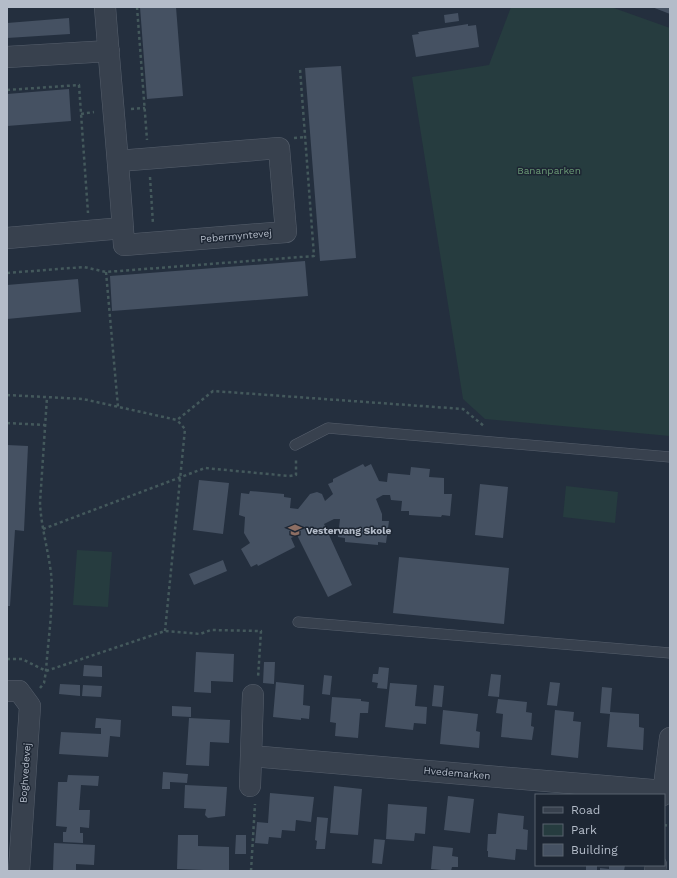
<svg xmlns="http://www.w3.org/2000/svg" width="677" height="878" viewBox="0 0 677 878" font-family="'Work Sans',sans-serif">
<rect width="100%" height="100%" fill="#242f3e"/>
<path fill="#263c3f" d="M511,7H611L670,28V436L485,419L463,399L412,77L489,65Z
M566,486L618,492L615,523L563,517Z
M77,550L112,552L108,607L73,605Z"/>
<path fill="#455162" d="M140,7H176L183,96L147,99Z
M652,7H670V14Z
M458,13L459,21L445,23L444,15Z
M69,18L70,34L7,38V23Z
M468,24V26L476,25L479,47L416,57L412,35L419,34L418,32Z
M341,66L356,258L320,261L305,68Z
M69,89L71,121L7,126V94Z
M305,261L308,296L112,311L110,276Z
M78,279L81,312L7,319V285Z
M7,445L28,446L24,531L15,530L10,606H7Z
M363,464L365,467L371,464L379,481L387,482L388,473L410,475L411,467L430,469L429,477L444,478V494H452L450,516L442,515L441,517L409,515V511H401L402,501L391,500L390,495H383L376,499L382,514V521H389L386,543L378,542V545L345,542V538L338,537L340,519H334L324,524L352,585L328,597L297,535L291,538L295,547L258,566L257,564L251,567L241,549L250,543L244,533L245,517L239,515L241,493L249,494L250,491L284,494V497L291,498L290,508L298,509L310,494L317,492L322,494L325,501L333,494L328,484L333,482V479Z
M199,480L229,483L223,534L193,530Z
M480,484L508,487L503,538L475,535Z
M399,557L509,568L504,624L393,613Z
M223,560L227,571L194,585L189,574Z
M196,652L234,654L233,682L211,681V693L194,692Z
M264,662H275L274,684L263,683Z
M84,665L102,666V677L83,676Z
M379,667L389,668L387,689L377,688L378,683L372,682L373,674H378Z
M491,674L501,675L499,697L488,696Z
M324,675L332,676L330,695L322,694Z
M276,682L304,685L303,705L310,706L309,719L301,718V720L273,717Z
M550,682L560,683L557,706L547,705Z
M390,683L417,685L415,706L427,707L426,724L414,723L413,730L385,727Z
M60,684L80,685V696L59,694Z
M83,685L102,686L101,697L82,696Z
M434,685L444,686L442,707L432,706Z
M602,687L612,688L610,712L639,714V727L644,728L643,750L607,747L610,714L600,713Z
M332,697L361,699V701L369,702L368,713H360L358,738L335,736L336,723L330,722Z
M498,699L527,702L526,712L532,713L531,726L534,727L532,740L501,737L503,714L496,713Z
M172,706L191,707V717L172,716Z
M443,710L478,714L476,731L480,732L479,748L440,744Z
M555,710L574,712L573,721L581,722L578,758L551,755Z
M96,718L121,720L120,737L110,736L108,757L59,754L61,732L101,734V728H95Z
M189,718L230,720L229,743L210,742L209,766L186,765Z
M163,772L188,774L187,783L170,782V789H162Z
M68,775L99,776L98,786L81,785L79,810H90L89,828L80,827V833H83V843L63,842V832H66L67,827L56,826L58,782H67Z
M185,785L227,787L225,816L208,818L205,815L206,809L184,808Z
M334,786L362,789L358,835L330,833Z
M270,793L314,797L311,822L296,820L295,831L282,830L281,838L269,837L268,844L255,843L257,822L268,823Z
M448,796L474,799L470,833L444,830Z
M388,804L427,807L425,834L415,833L414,841L386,839Z
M498,813L524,816L523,829L528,830L527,850L516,849L515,860L488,857V851H487L488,834H496Z
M317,817L328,818L325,849H316L317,841L315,840Z
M178,835H198V846L229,847V871L177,869Z
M236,835H246V854H235Z
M374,839L385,840L382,864L372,863Z
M54,843L95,845L94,865L76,864V871H53Z
M433,846L453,848L452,856L458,857V867H452L451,871L431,869Z
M586,865H597V871H586Z
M609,865H625L624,871H600V868L609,869Z"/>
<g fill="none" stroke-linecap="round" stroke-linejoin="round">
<g stroke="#565f6c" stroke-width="11">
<path id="service" d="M295,445L328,428L670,457
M298,622L670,653"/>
</g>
<g stroke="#565f6c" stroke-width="22">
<path id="minor" d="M105,7C111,86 119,166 124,245L286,232L279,148L118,161
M7,57L109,51
M7,238L123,228
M7,691H19L30,706L19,871
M251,756L664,791
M250,786L253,695
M663,795L670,738
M655,871L656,865"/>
</g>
<path stroke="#44595c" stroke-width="2.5" stroke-dasharray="3 3" stroke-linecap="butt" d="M137,7L147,140
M7,90L79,85L88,213
M131,109L145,108
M81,114L94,112
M294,138L305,137
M150,177L153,224
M106,272L118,407
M7,273L84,267L106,272L314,256L300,69
M7,395L83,399L177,420L213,391L463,409L484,426
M7,423L45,425
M43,529L205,468L289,476L296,475V458
M165,631L185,429L177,420
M7,659H22L46,671L165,631L200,634L211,630L261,631L258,678
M40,688L44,683L46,671C48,639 54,604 51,573C48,549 41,526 40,503L47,397
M664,825L670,826
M251,871L255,804"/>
<use href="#service" stroke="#38414e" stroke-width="10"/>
<use href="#minor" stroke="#38414e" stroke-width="21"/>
</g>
<defs>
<g id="school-bare" transform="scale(1.08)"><path d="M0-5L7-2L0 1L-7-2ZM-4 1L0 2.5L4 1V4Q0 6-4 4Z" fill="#8d6e63" stroke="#1d2633" stroke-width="2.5" paint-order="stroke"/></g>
</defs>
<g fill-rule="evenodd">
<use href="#school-bare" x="295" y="530"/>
</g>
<g text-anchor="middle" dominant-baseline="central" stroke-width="3" stroke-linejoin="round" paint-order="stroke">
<g font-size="10" fill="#6b9a76" stroke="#1d2633">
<text x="549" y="170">Bananparken</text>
</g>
<g font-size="10" fill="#b4bcc9" stroke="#1d2633">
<text transform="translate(236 236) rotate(-5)">Pebermyntevej</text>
<text transform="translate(25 773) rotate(-86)">Boghvedevej</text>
<text transform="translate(457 773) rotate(5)">Hvedemarken</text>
</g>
<g font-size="10" font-weight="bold" fill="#b4bcc9" stroke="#1d2633" text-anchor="start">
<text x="306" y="530">Vestervang Skole</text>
</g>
</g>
<rect width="677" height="878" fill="none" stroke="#b4bcc9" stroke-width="16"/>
<rect x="535" y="794" width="130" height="72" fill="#1d2633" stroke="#59626f"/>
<rect x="543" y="807" width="20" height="6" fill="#38414e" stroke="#59626f"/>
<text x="571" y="814" font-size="12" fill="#b4bcc9">Road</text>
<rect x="543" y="824" width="20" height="12" fill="#263c3f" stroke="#59626f"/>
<text x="571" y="834" font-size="12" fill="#b4bcc9">Park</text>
<rect x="543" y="844" width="20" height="12" fill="#455162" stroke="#59626f"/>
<text x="571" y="854" font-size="12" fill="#b4bcc9">Building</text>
</svg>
